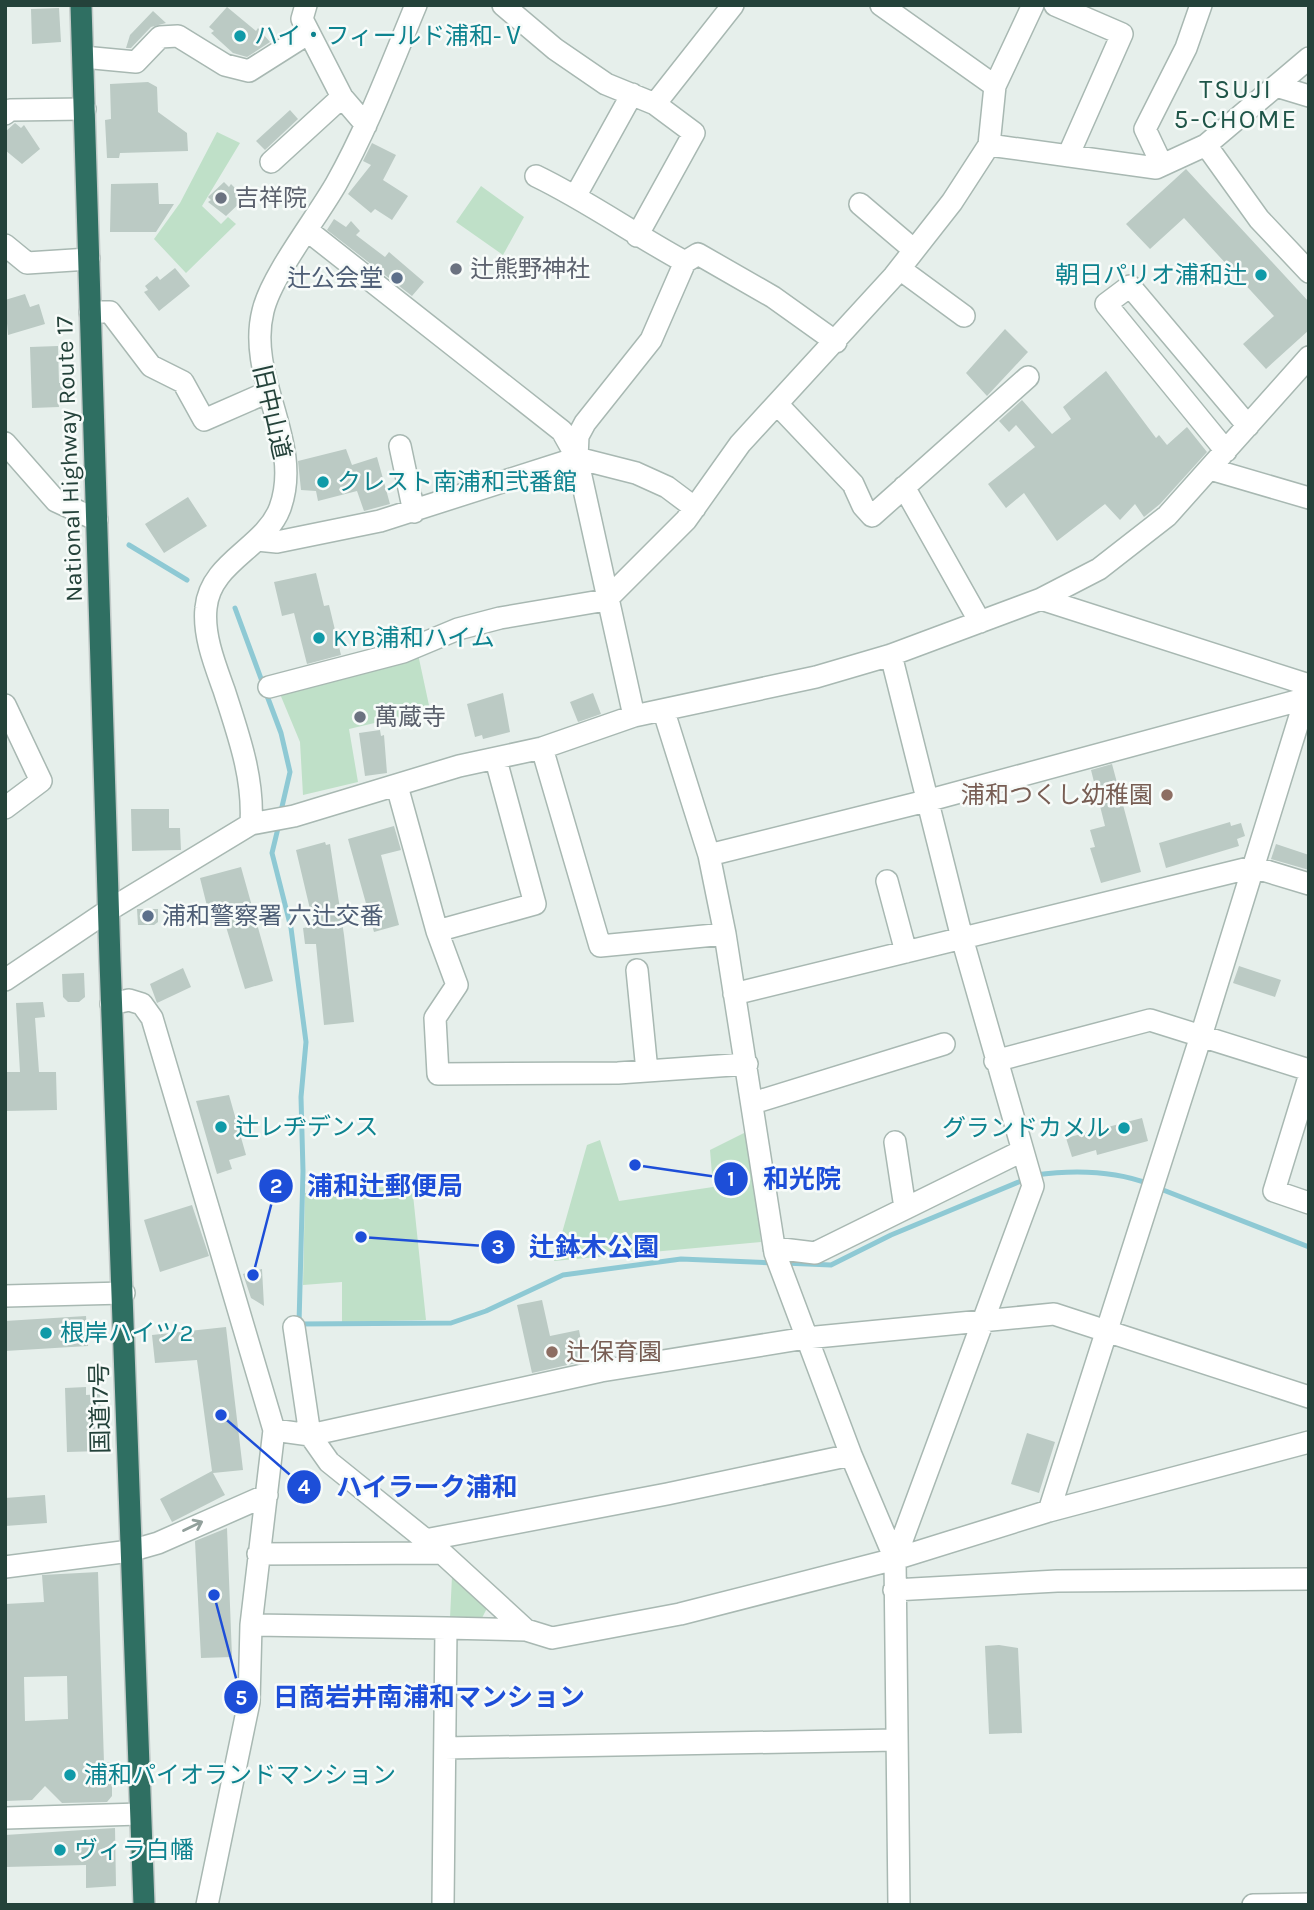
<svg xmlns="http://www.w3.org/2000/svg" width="1314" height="1910" viewBox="0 0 1314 1910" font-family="Karla,'Noto Sans JP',sans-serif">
<rect width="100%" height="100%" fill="#e6efeb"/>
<path fill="#bfe0c8" d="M217,132L240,143L202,206L221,224L228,217L236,224L186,273L154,239L180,203Z
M481,186L524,217L503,255L456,222Z
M418,654L430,710L349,729L358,782L303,795L300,742L280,694Z
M748,1131L761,1242L554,1261L587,1145L600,1140L619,1201L713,1187L710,1150Z
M412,1185L426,1320L342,1322V1282L303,1285L305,1193Z
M452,1576L488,1606L481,1620L450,1618Z"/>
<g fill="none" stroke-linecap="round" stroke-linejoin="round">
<path stroke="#8ec9d4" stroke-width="5" d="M129,545L187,580
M235,608L263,684
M266,693L281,733L290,772L281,811
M279,824L272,853L291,928L306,1042L301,1097L303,1171L299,1324L451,1323L486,1311L563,1275L681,1259L775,1263
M1035,1175C1073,1170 1112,1170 1149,1184
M1158,1188L1309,1247
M784,1263L831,1265L891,1235L1026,1179"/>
</g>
<path fill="#bbcac4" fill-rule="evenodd" d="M227,7L256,31L258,28L270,42L247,57L233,53L211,33L214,31L209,27Z
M59,8L61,42L32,44L31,9Z
M153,11L166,23L151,27L131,48H126L130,35Z
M148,82L157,87L158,112L187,133L188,151L120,153L119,158H107L105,120L111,119L110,84Z
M290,110L298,119L265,150L256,141Z
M15,123L21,128L24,125L40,149L22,164L5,150V132Z
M372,143L396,155L383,180L408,196L392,220L375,209L371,213L348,194L371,165L363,161Z
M1186,169L1309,302V330L1266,369L1243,344L1274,316L1184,218L1150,249L1126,224Z
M224,182L229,187L231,184L245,198L226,216L208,202L211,200L208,197Z
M158,183L159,204H174L156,232H110L111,184Z
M334,219L346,227L351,221L360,231L356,235L385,257L389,252L424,282L412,296L327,230Z
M175,268L190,286L159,311L144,292L148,290L145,286L157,276L160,280Z
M25,294L30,307L39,304L45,324L8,335L5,300Z
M1005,329L1028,352L987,396L966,373Z
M58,346L59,383H71V397L58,398L59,407L32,408L30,347Z
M1106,371L1156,438L1159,435L1167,445L1187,427L1207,452L1160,504L1144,517L1135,504L1120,520L1105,504L1057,541L1024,493L1006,508L988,484L1035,447L1016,425L1009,432L999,421L1022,400L1052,434L1071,419L1063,407Z
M346,449L352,465L377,457L390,504L364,511L357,491L318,501L316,491L301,490L298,461Z
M188,497L207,526L164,553L145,524Z
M316,573L324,606L329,605L341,655L307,664L294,613L282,616L274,582Z
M503,693L510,732L483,739L482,735L475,737L467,704Z
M593,693L601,714L578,722L570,702Z
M380,730L381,736L384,735L387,773L365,776L359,733Z
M1112,764L1141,872L1101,883L1090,848L1095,847L1090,830L1105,826L1091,770Z
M131,809H169V828H180L181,850L132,851Z
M1230,822L1231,826L1241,823L1245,836L1237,839L1239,846L1166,868L1159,843Z
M394,826L401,850L381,855L399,925L374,932L348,839Z
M325,842L326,845L330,844L344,935L354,1022L324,1025L316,944H305L303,928L314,926L296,850Z
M1276,844L1309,855V870L1271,859Z
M241,867L273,981L245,989L220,907L208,910L200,878Z
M137,909H158V922L154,925H138Z
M1239,966L1281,980L1275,997L1233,983Z
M183,968L191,987L157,1003L150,984Z
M84,973L85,997L79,1002H68L63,997L62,974Z
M43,1002L45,1017L35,1018L39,1072H56L57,1110L5,1111V1072H20L16,1003Z
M229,1095L246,1155L229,1160L232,1169L217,1174L196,1101Z
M1142,1118L1148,1141L1097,1155L1096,1150L1072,1157L1066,1138Z
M192,1205L209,1256L160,1272L144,1220Z
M262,1269L264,1306L251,1298L243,1274Z
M542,1300L550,1336L579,1330L585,1361L532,1373L517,1305Z
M86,1316L88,1346L5,1351V1321Z
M226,1327L243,1470L213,1473L225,1495L172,1522L160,1499L212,1471L197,1360L155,1363L152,1335Z
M86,1387V1395L100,1394L102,1451L67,1452L65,1388Z
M1027,1433L1055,1442L1039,1493L1011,1484Z
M45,1495L47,1523L5,1526V1498Z
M227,1528L232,1657L201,1658L195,1541Z
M98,1572L104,1763L112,1762V1796L107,1802L62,1803L45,1786L32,1800L5,1801V1604L44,1602L42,1575ZM67,1676L68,1719L25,1721L24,1677Z
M999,1645L1018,1648L1022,1733L989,1734L985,1646Z
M115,1828L116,1886L86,1888V1865L5,1867V1835Z"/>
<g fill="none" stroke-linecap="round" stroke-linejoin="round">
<g stroke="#a8b8b2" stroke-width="24">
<path id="minor" d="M306,5L302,19L342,97L366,125
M503,5L555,49L606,84L655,104L694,133L637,236
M881,5L995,86
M1055,5L1122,34L1068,156
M83,57L136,62L160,37L178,36L225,65L249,71L309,33
M1276,86L1309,96
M655,104L733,5
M5,114L10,110L85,109
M989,145L1156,168L1206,145L1309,58
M1206,145L1259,219L1309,272
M271,162L342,97
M1162,165L1145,129L1186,48L1201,5
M536,176C588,201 635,235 685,262
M576,195L632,94
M860,204L914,250
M308,231L562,431L576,456
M5,245L27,263L89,259
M900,269L964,316
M90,312H110L151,366L183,382L204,420L268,392
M777,404L853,484L863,506L872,516L1028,377
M5,443L56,501L97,520
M400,446L414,512
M1226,451L1106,304L1130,286L1248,426
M1210,469L1309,498
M904,487L980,622
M257,540L277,542L380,521L577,458L636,473L667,487L695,508
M1041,599L1309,685
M891,655L962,938L1033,1186L895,1559L899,1905
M269,687L403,652L458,629L500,618L606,600L686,520L740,444L894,276L952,202L989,145L995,86L1033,5
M5,705L41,781L5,808
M664,712L709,855L725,934L775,1253L851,1455L895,1559
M634,716L577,458L578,436L585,423L651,340L685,262L698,254L773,297L836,342
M542,748L600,946L725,934
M397,786L437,931L457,985L435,1018L438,1074L618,1073L747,1064
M251,824C254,777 238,734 224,690C215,665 203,635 206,608C210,562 265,548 280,508C304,442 246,378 263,311C271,276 316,219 336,184C368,127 391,65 416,5
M709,855L930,800L1304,699
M887,881L906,952
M437,931L535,904L496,760
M637,970L647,1071
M5,980L109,910L251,824L294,816L459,766L542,748L634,716L816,677L891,655L1041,599L1099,569L1167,516L1309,357
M734,994L1253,867L1309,884
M111,1004L129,1000L142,1004L152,1018L274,1430L251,1625L249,1702L207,1905
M995,1061L1150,1020L1309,1070
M1309,1077L1274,1191L1309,1203
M753,1103L944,1044
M895,1142L905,1208
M774,1248L815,1253L1022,1151
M5,1296L124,1293
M294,1327L310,1435L329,1462L442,1553L526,1630
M274,1430L310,1435L601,1371L806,1338L1054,1314L1309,1397
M1049,1511L1201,1036L1309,687
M425,1540L667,1494L851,1455
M258,1554L442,1553
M5,1567L130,1551L158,1543L267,1495
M894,1590L1057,1581L1309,1579
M251,1625L446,1628
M445,1748L896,1740
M5,1818L140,1814
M443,1905L446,1628L526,1630L552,1638L680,1614L895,1559L1049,1511L1309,1442
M1253,1905L1309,1904"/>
</g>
<g stroke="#c2cac8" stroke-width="24">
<path id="highway" d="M81,5L110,961L144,1905"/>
</g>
<use href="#minor" stroke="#fff" stroke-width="21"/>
<use href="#highway" stroke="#2f6f62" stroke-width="21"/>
</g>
<defs><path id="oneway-shaft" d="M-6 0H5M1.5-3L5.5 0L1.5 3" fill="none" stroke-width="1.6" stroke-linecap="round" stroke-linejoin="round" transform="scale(1.75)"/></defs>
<use stroke="#92a09c" href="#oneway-shaft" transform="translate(193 1526) rotate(-26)"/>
<g fill="#0f9aa8" stroke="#f7fbf9" stroke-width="2.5">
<circle cx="240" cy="36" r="7"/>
<circle cx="1261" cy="275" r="7"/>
<circle cx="323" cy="482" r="7"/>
<circle cx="319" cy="638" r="7"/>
<circle cx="221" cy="1127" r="7"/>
<circle cx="1124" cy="1128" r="7"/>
<circle cx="46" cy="1333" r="7"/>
<circle cx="70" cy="1775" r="7"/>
<circle cx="60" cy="1850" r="7"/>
</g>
<g fill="#6b7280" stroke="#f7fbf9" stroke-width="2.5">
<circle cx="221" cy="198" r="7"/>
<circle cx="456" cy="269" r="7"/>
<circle cx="360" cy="717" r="7"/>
</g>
<g fill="#5c6f8a" stroke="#f7fbf9" stroke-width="2.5">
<circle cx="397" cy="278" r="7"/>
<circle cx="148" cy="916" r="7"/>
</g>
<g fill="#8d6e63" stroke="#f7fbf9" stroke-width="2.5">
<circle cx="1167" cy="795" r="7"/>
<circle cx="552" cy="1352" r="7"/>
</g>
<g text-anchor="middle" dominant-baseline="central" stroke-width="5" stroke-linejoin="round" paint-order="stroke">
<g font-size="24" fill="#0d838f" stroke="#f7fbf9" text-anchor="start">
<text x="254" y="36">ハイ・フィールド浦和-Ⅴ</text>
<text x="1247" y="275" text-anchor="end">朝日パリオ浦和辻</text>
<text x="337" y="482">クレスト南浦和弐番館</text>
<text x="333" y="638">KYB浦和ハイム</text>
<text x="235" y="1127">辻レヂデンス</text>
<text x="1110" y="1128" text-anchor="end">グランドカメル</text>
<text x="60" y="1333">根岸ハイツ2</text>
<text x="84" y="1775">浦和パイオランドマンション</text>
<text x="74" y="1850">ヴィラ白幡</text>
</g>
<g font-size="24" fill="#5b616d" stroke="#f7fbf9" text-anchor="start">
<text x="235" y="198">吉祥院</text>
<text x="470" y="269">辻熊野神社</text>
<text x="374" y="717">萬蔵寺</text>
</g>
<g font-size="24" fill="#4e5e75" stroke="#f7fbf9" text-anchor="end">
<text x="383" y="278">辻公会堂</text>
<text x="162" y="916" text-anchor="start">浦和警察署 六辻交番</text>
</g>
<g font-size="24" fill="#24423a" stroke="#f7fbf9">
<text transform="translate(272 412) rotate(77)">旧中山道</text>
<text transform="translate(69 459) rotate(-92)">National Highway Route 17</text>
<text transform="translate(100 1408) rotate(-91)">国道17号</text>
</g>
<g font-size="24" fill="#785e54" stroke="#f7fbf9" text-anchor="end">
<text x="1153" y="795">浦和つくし幼稚園</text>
<text x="566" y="1352" text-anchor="start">辻保育園</text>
</g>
<g font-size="26" letter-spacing="2" fill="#1f5548" stroke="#f7fbf9">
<text x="1236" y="89">TSUJI<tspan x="1236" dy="30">5-CHOME</tspan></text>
</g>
</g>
<path fill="none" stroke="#1d4ed8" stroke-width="2.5" d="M635 1165L731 1179M253 1275L276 1186M361 1237L498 1247M221 1415L304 1487M214 1595L241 1697"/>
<g fill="#1d4ed8" stroke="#f7fbf9" stroke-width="2.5">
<circle cx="635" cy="1165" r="7"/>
<circle cx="253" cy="1275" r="7"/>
<circle cx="361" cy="1237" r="7"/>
<circle cx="221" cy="1415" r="7"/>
<circle cx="214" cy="1595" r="7"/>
<circle cx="731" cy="1179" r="18"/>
<circle cx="276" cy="1186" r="18"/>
<circle cx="498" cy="1247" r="18"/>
<circle cx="304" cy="1487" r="18"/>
<circle cx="241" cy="1697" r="18"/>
</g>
<g font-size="21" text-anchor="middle" font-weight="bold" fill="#fff">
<text x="731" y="1186">1</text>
<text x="276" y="1193">2</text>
<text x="498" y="1254">3</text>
<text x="304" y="1494">4</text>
<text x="241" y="1705">5</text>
</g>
<g font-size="26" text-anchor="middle" font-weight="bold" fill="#1d4ed8" stroke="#f7fbf9" stroke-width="5" stroke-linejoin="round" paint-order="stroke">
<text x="802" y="1188">和光院</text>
<text x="385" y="1195">浦和辻郵便局</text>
<text x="594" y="1256">辻鉢木公園</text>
<text x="427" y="1496">ハイラーク浦和</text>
<text x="429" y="1706">日商岩井南浦和マンション</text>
</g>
<rect width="1314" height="1910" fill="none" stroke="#24423a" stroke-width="14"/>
</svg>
